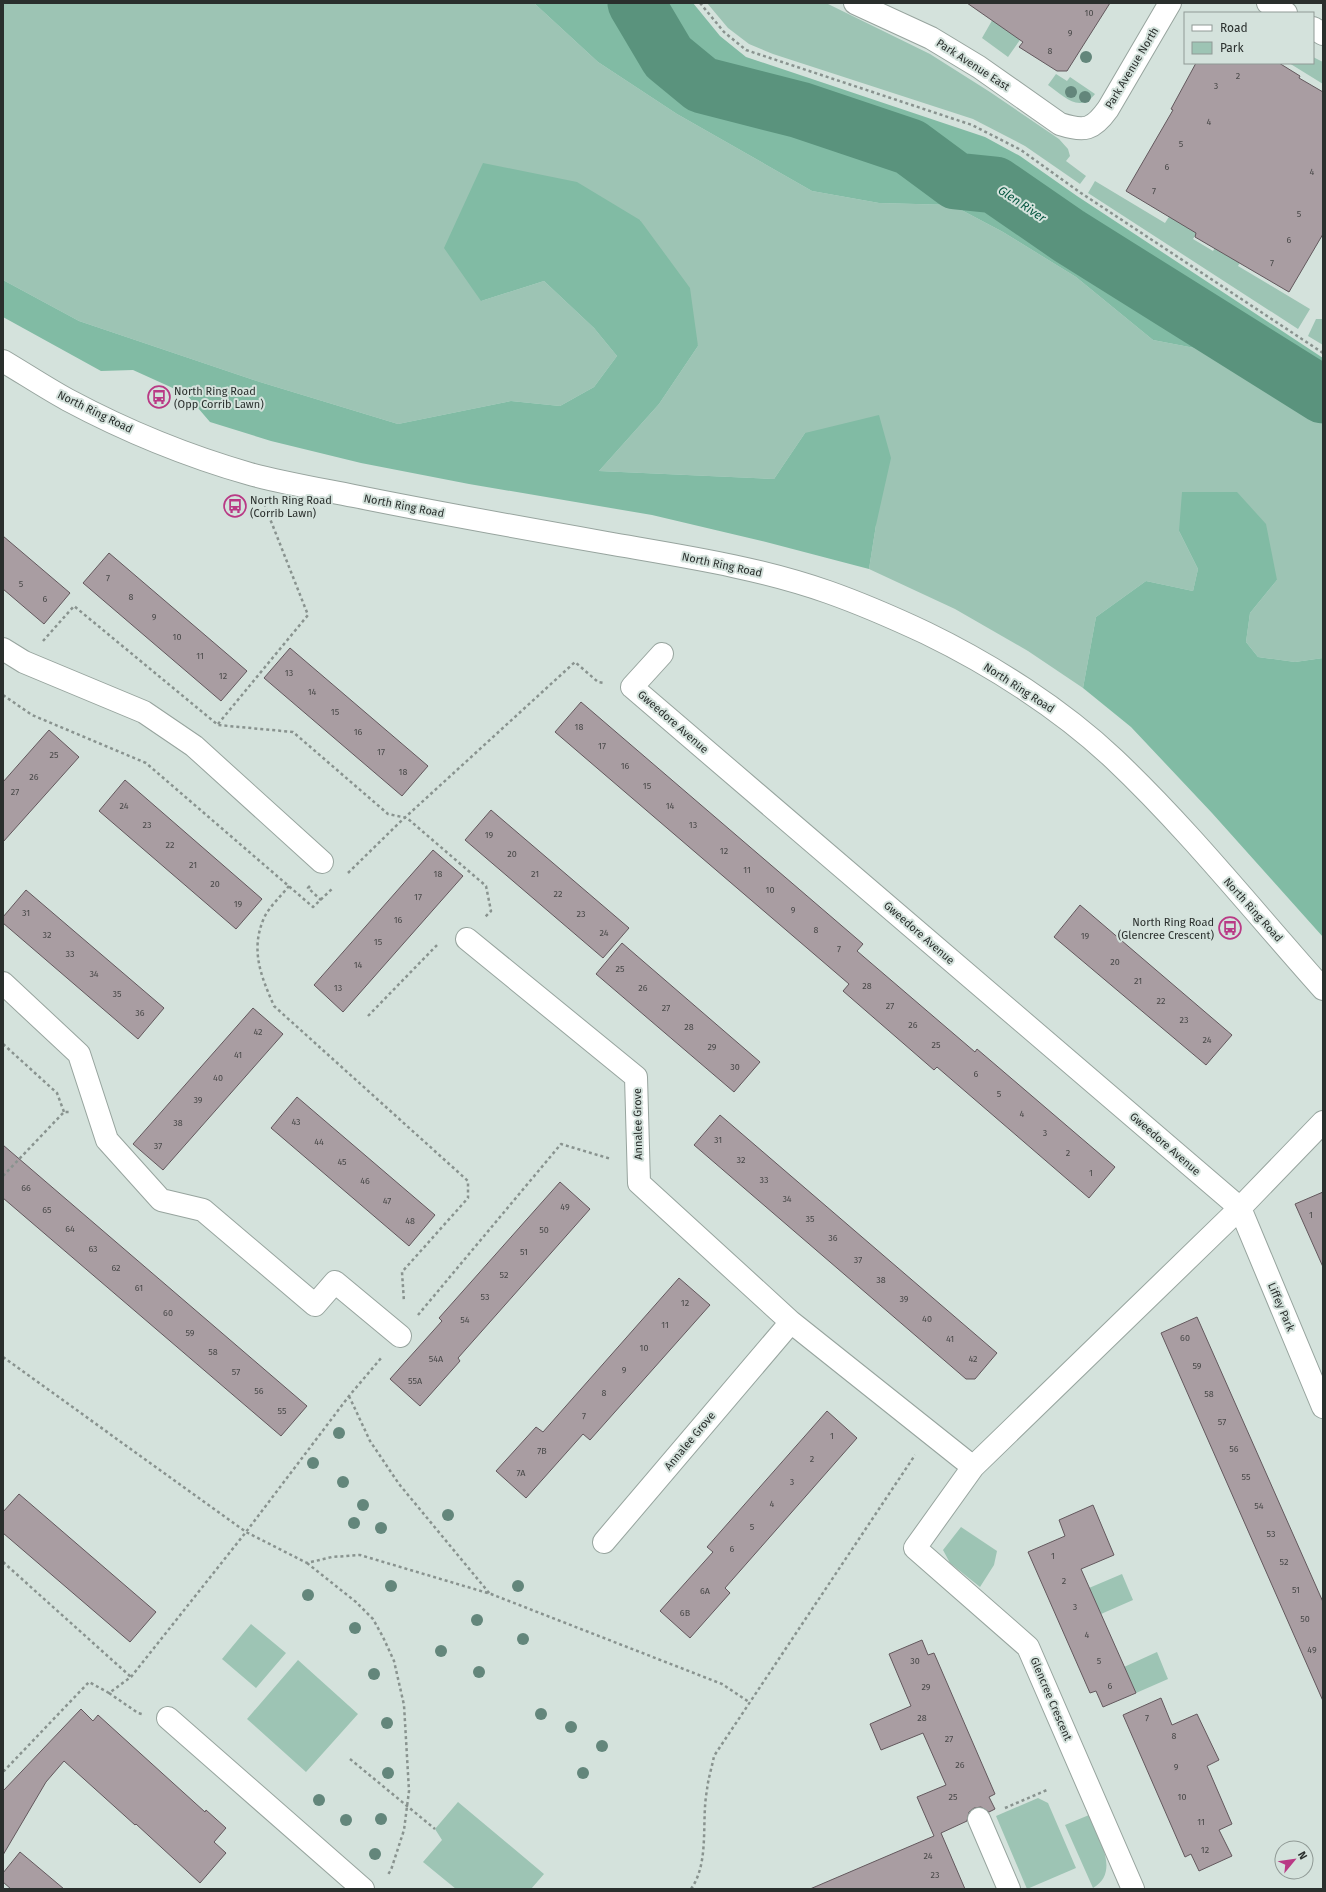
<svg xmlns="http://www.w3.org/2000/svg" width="1326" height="1892" viewBox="0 0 1326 1892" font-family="'Fira Sans',sans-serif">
<rect width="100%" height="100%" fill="#d4e2dc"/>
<path fill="#9dc4b4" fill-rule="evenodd" d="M3,3H534L598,62L677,114L812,191L879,203L952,205L1003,232L1076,277L1153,340L1210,351L1323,421V658L1295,662L1258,657L1246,642L1250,613L1277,580L1179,531L1198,569L1193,591L1146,581L1096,617L1083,688L1028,651L955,609L869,569L876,525L805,433L774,479L599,471L659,404L698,346L640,220L481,301L544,281L594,328L617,356L594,387L560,406L511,401L398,424L260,382L79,321L3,280Z
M707,3H826L930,54L990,92L1059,139L1068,149L1070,156L1066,161L1086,176L1080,184L1025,146L973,119L773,54L749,44L728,28Z
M1002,3L1022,37L1008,57L982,38Z
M1313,57L1323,62V84L1289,63H1313Z
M1056,74L1067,81L1070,77L1095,94C1079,114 1064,96 1048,85Z
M1095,181L1165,223L1184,193L1256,235L1238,266L1310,309L1298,329L1088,193ZM1198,231L1218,242L1213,251L1193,239Z
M1316,319H1323V345L1308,336Z
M961,1527L997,1551L994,1565L980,1587L950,1563L943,1550Z
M1122,1574L1133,1600L1101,1614L1089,1588Z
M251,1624L286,1653L256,1688L222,1659Z
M1157,1652L1168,1679L1136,1693L1124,1667Z
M298,1660L358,1714L306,1772L247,1719Z
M1038,1798L1048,1803L1076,1868L1027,1889L996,1816Z
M458,1802L544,1874L531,1889H456L423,1862L442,1840L435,1829Z
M1089,1815C1098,1837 1121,1872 1093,1888L1065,1825Z"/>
<path fill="#81bba4" d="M534,3H693L720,36L746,57L985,137L1020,156L1077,196L1323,358V421L1210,351L1153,340L1076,277L1003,232L952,205L879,203L812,191L677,114L598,62Z
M483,163L577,182L640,220L690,288L698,346L659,404L599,471L774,479L805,433L879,415L891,458L876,525L869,569L766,542L652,515L469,484L361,463L271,441L210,422L186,394L133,370L101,371L3,317V280L79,321L260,382L398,424L511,401L560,406L594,387L617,356L594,328L544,281L481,301L444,248Z
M1182,492H1237L1266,524L1277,580L1250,613L1246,642L1258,657L1295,662L1323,658V937L1212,813L1131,727L1083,688L1096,617L1146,581L1193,591L1198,569L1179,531Z"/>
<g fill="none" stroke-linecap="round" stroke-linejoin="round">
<path stroke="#5a937d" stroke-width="57" d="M636,3L668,57L702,85L800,110L910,147L956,181L995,185L1069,236L1323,395"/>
</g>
<path fill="#a99da2" stroke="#63585d" d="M967,3H1110L1067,71H1057L1019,47L1023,42Z
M1196,63H1279L1300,76L1299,78L1323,92V234L1289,292L1195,237L1196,233L1126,191L1173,110L1171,109Z
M3,536L70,593L44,624L3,589Z
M109,553L247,671L221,701L83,583Z
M290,648L428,766L402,796L264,678Z
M581,702L863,944L857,951L975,1052L977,1049L1115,1167L1089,1198L937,1067L934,1070L843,991L849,984L555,732Z
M49,730L79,757L3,842V782Z
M125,780L262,899L236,929L99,811Z
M491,810L629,928L603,958L465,840Z
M433,850L463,876L343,1012L314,985Z
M26,890L164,1008L138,1039L3,923V917Z
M1080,905L1232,1035L1206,1065L1054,937Z
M622,943L760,1062L734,1092L596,974Z
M253,1008L283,1034L163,1170L133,1144Z
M297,1097L435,1215L409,1246L271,1128Z
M720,1115L997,1353L975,1379H966L694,1145Z
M3,1145L307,1406L281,1436L3,1198Z
M560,1182L590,1209L458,1358L460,1361L420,1406L390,1379L442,1321L439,1318Z
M1323,1192V1267L1295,1204Z
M679,1278L710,1305L590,1440L583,1434L526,1498L496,1471L536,1427L543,1432Z
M1197,1317L1323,1602V1701L1161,1333Z
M827,1411L857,1438L725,1588L730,1593L690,1638L660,1611L713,1552L707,1547Z
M19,1494L156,1612L130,1642L3,1533V1512Z
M1093,1505L1114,1555L1081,1569L1136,1693L1103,1707L1096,1691L1090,1693L1028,1552L1065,1536L1059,1520Z
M922,1640L928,1655L934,1653L995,1794L989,1797L995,1809L989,1812L981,1807L974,1808L969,1812L967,1821L941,1833L965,1889H810L934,1836L917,1797L946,1785L923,1733L881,1750L870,1724L911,1706L889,1654Z
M1161,1698L1172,1725L1197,1714L1219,1760L1207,1766L1232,1824L1219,1830L1232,1856L1199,1871L1191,1854L1185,1857L1123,1715Z
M81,1709L93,1721L98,1715L205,1812L206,1810L226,1828L214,1842L226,1853L200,1883L136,1824L135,1825L64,1761L46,1782L3,1855V1791Z
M20,1852L64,1889H11L3,1882V1873Z"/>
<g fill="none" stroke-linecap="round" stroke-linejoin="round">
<g stroke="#97a49e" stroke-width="24">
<path id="minor" d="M855,3L931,38L979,67L1060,124C1085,132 1093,130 1108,109L1170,3
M1268,3L1286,13
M1313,28L1323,34
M3,649L24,662L144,712L194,746L322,862
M662,654L632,687L1240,1208L1323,1407
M467,939L636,1077L639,1183L791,1322
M3,983L79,1054L107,1140L161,1200L203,1210L315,1305L335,1282L400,1336
M604,1542L791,1322L973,1467
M168,1718L363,1889
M979,1819L1009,1889
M1133,1889L1028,1647L915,1548L973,1467L1240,1208L1323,1122"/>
</g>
<g stroke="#97a49e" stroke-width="24">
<path id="secondary" d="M3,361C25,374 46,388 68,400C126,431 187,456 250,474C284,483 319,489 354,496C438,513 522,528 607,543C681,556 757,567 828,592C862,604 894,618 926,633C992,665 1061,709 1114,759C1189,830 1254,912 1323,989"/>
</g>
<path stroke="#89938f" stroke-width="2.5" stroke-dasharray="3 3" stroke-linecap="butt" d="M700,3L724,32L746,50L972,125L1021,150L1081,193L1323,353
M43,641L74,606L218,725L293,732L388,814L407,818L486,886L491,911L484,918
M3,695L32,715L146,763L313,907L333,888
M218,724L308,615L265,506
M348,873L399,823L575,662L598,682L605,683
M289,886C281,896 269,907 264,918C250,950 261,976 274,1006L468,1181V1198L402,1272L404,1302
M310,886L308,888L321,900
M368,1016L439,943
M3,1044L57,1093L64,1112
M3,1176L64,1112H69
M418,1315L561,1144L611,1159
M3,1357L246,1532L307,1563L332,1557L360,1555L491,1594L722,1684L749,1702
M349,1396L370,1441L399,1484L490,1594
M3,1562L131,1677
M307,1563L356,1602L373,1619L383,1637L394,1661L404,1705L409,1791L404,1830L391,1870L387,1876
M109,1693L138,1713L142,1714
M350,1759L435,1829
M3,1771H4L89,1682L109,1693L131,1677L246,1532L349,1396L382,1357
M1005,1808L1047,1790
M691,1889C710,1862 701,1821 707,1790C708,1779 712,1767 714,1756L915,1455"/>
<use href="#minor" stroke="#fff" stroke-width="22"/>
<use href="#secondary" stroke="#fff" stroke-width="22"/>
</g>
<g fill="#63867b">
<circle cx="1086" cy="57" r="6"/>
<circle cx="1071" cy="92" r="6"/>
<circle cx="1085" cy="97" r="6"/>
<circle cx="339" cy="1433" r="6"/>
<circle cx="313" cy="1463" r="6"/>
<circle cx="343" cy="1482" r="6"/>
<circle cx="363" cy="1505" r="6"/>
<circle cx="448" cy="1515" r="6"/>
<circle cx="354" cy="1523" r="6"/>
<circle cx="381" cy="1528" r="6"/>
<circle cx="391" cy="1586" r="6"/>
<circle cx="518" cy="1586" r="6"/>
<circle cx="308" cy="1595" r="6"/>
<circle cx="477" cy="1620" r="6"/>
<circle cx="355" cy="1628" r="6"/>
<circle cx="523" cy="1639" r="6"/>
<circle cx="441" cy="1651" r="6"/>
<circle cx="479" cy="1672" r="6"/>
<circle cx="374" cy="1674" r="6"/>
<circle cx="541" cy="1714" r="6"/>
<circle cx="387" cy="1723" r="6"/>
<circle cx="571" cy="1727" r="6"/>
<circle cx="602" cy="1746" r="6"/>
<circle cx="388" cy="1773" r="6"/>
<circle cx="583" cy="1773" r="6"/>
<circle cx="319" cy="1800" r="6"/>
<circle cx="381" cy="1819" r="6"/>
<circle cx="346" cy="1820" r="6"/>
<circle cx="375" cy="1854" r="6"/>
</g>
<defs>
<g id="bus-ring" transform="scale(1.15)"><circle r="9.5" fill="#d4e2dc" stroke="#b93985" stroke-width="1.5"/><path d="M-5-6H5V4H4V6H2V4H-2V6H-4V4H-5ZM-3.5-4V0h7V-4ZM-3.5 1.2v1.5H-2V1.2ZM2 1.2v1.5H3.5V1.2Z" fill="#b93985"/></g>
</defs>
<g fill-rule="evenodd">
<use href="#bus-ring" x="159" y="397"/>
<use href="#bus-ring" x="235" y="506"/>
<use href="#bus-ring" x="1230" y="928"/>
</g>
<g text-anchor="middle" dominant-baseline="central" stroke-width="4" stroke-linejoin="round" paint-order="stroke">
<g font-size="9" fill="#4a4a4a">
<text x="1089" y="13">10</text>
<text x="1070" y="33">9</text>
<text x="1050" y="51">8</text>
<text x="1238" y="76">2</text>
<text x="1216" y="86">3</text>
<text x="1209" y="122">4</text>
<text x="1181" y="144">5</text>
<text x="1167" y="167">6</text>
<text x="1312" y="172">4</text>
<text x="1154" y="191">7</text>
<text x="1299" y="214">5</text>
<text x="1289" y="240">6</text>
<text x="1272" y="263">7</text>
<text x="108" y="578">7</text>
<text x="21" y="584">5</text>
<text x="131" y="597">8</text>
<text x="45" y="599">6</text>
<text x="154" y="617">9</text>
<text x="177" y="637">10</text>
<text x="200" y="656">11</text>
<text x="289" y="673">13</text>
<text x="223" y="676">12</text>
<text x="312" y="692">14</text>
<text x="335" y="712">15</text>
<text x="579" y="727">18</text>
<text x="358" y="732">16</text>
<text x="602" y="746">17</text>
<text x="381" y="752">17</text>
<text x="54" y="755">25</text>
<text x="625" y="766">16</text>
<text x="403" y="772">18</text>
<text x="34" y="777">26</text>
<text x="647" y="786">15</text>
<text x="15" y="792">27</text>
<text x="124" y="806">24</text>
<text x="670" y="806">14</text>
<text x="147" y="825">23</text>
<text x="693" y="825">13</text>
<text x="489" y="835">19</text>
<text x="170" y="845">22</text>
<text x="724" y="851">12</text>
<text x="512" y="854">20</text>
<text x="193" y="865">21</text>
<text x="747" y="870">11</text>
<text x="438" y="874">18</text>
<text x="535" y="874">21</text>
<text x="215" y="884">20</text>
<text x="770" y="890">10</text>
<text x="558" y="894">22</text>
<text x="418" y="897">17</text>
<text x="238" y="904">19</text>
<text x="793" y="910">9</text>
<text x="26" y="913">31</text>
<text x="581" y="914">23</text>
<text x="398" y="920">16</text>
<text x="816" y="930">8</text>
<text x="604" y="933">24</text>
<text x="47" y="935">32</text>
<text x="1085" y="936">19</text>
<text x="378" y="942">15</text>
<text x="839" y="949">7</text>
<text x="70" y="954">33</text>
<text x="1115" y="962">20</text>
<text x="358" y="965">14</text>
<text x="620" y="969">25</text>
<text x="94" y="974">34</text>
<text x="1138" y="981">21</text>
<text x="867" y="986">28</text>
<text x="338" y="988">13</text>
<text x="643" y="988">26</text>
<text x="117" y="994">35</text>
<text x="1161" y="1001">22</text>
<text x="890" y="1006">27</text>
<text x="666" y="1008">27</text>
<text x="140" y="1013">36</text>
<text x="1184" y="1020">23</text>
<text x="913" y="1025">26</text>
<text x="689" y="1027">28</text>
<text x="258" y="1032">42</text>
<text x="1207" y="1040">24</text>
<text x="936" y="1045">25</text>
<text x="712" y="1047">29</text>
<text x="238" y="1055">41</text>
<text x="735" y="1067">30</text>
<text x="976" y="1074">6</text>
<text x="218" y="1078">40</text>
<text x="999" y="1094">5</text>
<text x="198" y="1100">39</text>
<text x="1022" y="1114">4</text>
<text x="296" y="1122">43</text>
<text x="178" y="1123">38</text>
<text x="1045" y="1133">3</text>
<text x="718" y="1140">31</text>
<text x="319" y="1142">44</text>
<text x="158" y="1146">37</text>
<text x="1068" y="1153">2</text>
<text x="741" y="1160">32</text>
<text x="342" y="1162">45</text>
<text x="1091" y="1173">1</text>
<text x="764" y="1180">33</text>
<text x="365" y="1181">46</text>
<text x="26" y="1188">66</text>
<text x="787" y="1199">34</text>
<text x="387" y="1201">47</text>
<text x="565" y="1207">49</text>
<text x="47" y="1210">65</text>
<text x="1311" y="1215">1</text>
<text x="810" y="1219">35</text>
<text x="410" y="1221">48</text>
<text x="70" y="1229">64</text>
<text x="544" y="1230">50</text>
<text x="833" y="1238">36</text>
<text x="93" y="1249">63</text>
<text x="524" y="1252">51</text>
<text x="858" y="1260">37</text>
<text x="116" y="1268">62</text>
<text x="504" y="1275">52</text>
<text x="881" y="1280">38</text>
<text x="139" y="1288">61</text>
<text x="485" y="1297">53</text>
<text x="904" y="1299">39</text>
<text x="685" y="1303">12</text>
<text x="168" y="1313">60</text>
<text x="927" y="1319">40</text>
<text x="465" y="1320">54</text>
<text x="665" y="1325">11</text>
<text x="190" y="1333">59</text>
<text x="1185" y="1338">60</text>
<text x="950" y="1339">41</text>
<text x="644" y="1348">10</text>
<text x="213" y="1352">58</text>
<text x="436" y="1359">54A</text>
<text x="973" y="1359">42</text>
<text x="1197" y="1366">59</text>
<text x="624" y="1370">9</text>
<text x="236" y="1372">57</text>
<text x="415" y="1381">55A</text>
<text x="259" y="1391">56</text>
<text x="604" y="1393">8</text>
<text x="1209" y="1394">58</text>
<text x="282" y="1411">55</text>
<text x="584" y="1416">7</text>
<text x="1222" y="1422">57</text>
<text x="832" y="1436">1</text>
<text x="1234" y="1449">56</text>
<text x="542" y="1451">7B</text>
<text x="812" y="1459">2</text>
<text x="521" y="1473">7A</text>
<text x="1246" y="1477">55</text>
<text x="792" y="1482">3</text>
<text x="772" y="1504">4</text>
<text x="1259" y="1506">54</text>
<text x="752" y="1527">5</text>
<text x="1271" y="1534">53</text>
<text x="732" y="1549">6</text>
<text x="1053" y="1556">1</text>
<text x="1284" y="1562">52</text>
<text x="1064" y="1581">2</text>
<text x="1296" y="1590">51</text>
<text x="705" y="1591">6A</text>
<text x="1075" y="1607">3</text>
<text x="685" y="1613">6B</text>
<text x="1305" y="1619">50</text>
<text x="1087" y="1635">4</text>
<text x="1312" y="1650">49</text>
<text x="915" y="1661">30</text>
<text x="1099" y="1661">5</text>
<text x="1110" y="1686">6</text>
<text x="926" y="1687">29</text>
<text x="922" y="1718">28</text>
<text x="1147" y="1718">7</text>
<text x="1174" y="1736">8</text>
<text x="949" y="1739">27</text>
<text x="960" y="1765">26</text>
<text x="1176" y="1767">9</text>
<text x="953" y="1797">25</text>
<text x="1182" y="1797">10</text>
<text x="1201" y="1822">11</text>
<text x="1205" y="1850">12</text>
<text x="928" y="1856">24</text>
<text x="935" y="1875">23</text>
</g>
<g font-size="11" fill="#2a2f2d" stroke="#d4e2dc">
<text transform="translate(973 65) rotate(33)">Park Avenue East</text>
<text transform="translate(1132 68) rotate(-59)">Park Avenue North</text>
<text transform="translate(95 412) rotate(26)">North Ring Road</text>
<text transform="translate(404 506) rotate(11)">North Ring Road</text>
<text transform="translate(722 565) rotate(12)">North Ring Road</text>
<text transform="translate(1019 688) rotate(33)">North Ring Road</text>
<text transform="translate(673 722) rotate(41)">Gweedore Avenue</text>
<text transform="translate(1253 910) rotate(48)">North Ring Road</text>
<text transform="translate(919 933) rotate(41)">Gweedore Avenue</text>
<text transform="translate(638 1124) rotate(-91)">Annalee Grove</text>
<text transform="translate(1165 1144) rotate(41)">Gweedore Avenue</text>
<text transform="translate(1281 1307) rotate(67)">Liffey Park</text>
<text transform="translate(690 1441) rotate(-50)">Annalee Grove</text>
<text transform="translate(1051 1699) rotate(67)">Glencree Crescent</text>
</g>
<g font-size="11" fill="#2a2f2d" stroke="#d4e2dc" text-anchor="start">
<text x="174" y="391">North Ring Road<tspan x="174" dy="13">(Opp Corrib Lawn)</tspan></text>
<text x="250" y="500">North Ring Road<tspan x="250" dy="13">(Corrib Lawn)</tspan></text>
<text x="1214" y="922" text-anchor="end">North Ring Road<tspan x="1214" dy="13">(Glencree Crescent)</tspan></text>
</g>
<g font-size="12" font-style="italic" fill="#065740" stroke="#d4e2dc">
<text transform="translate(1022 204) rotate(34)">Glen River</text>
</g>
</g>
<rect width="1326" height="1892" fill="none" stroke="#2a2f2d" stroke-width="8"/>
<rect x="1184" y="12" width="130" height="52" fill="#d4e2dc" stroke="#909a96"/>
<rect x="1192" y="25" width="20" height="6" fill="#ffffff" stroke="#909a96"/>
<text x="1220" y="32" font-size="12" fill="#2a2f2d">Road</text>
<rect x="1192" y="42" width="20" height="12" fill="#9dc4b4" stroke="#909a96"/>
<text x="1220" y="52" font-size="12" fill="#2a2f2d">Park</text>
<g transform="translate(1294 1860) rotate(61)"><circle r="19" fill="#d4e2dc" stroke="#909a96"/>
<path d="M0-3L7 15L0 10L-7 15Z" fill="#b93985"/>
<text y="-6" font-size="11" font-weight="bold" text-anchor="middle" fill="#2a2f2d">N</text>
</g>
</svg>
